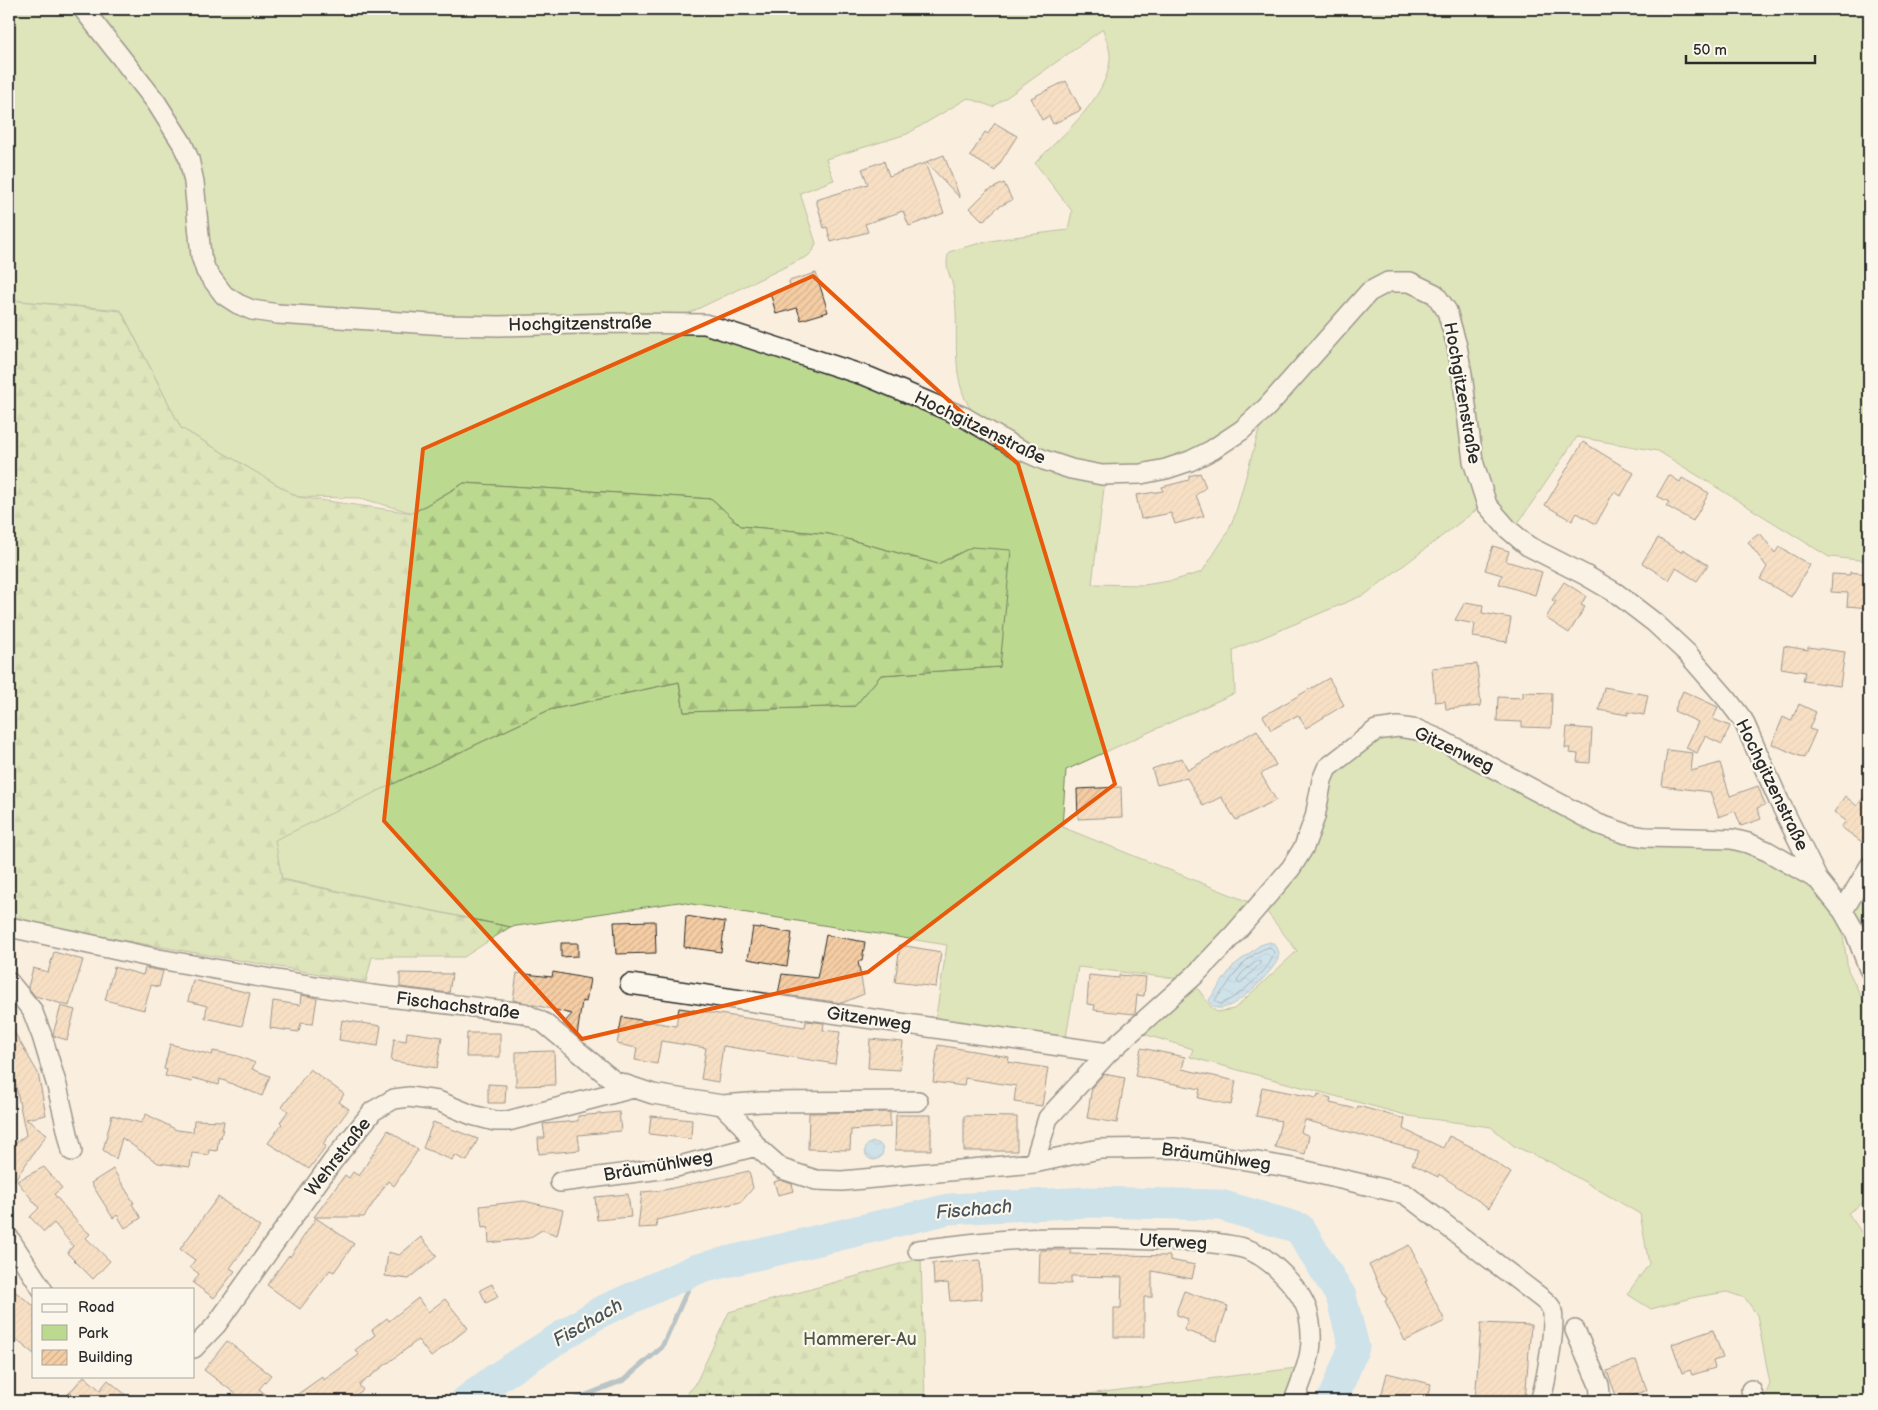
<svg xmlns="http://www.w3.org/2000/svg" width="1878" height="1410" viewBox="0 0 1878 1410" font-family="'Balsamiq Sans',sans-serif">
<defs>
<pattern id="forest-firs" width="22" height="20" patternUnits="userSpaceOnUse" patternTransform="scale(1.25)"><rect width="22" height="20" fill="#bcd990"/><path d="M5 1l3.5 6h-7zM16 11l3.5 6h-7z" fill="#a2ba7c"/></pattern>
<pattern id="water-waves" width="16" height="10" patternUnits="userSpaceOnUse" patternTransform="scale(1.25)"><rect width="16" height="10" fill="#9ad2f9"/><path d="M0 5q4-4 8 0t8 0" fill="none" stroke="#85b4d6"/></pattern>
<pattern id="building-hatch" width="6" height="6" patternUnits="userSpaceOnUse" patternTransform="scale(1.25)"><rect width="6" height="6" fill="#f5cda4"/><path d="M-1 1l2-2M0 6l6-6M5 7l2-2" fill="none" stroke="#d2b08d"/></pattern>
</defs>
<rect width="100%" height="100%" fill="#faefde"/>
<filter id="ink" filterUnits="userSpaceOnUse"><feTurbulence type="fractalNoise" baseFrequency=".02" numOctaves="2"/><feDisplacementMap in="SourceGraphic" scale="10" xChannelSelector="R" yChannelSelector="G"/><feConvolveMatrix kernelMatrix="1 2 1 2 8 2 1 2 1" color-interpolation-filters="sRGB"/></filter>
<g filter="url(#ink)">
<path fill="#bcd990" stroke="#74825e" d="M9,9H76L178,142L197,249L240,308L696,327L867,379L1105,480L1092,584L1144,585L1175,580L1202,572L1226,535L1235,515L1263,416L1368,303L1388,291L1399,289L1411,291L1430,301L1443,317L1479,505L1475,511L1366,594L1233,650L1235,693L1066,770L1062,827L1254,904L1180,979L1078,967L1065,1043L935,1022L947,945L679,902L510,927L282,879L274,840L549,710L679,682L684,712L855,706L881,675L1000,667L972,547L938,564L829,534L741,526L712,499L464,483L413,513L360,498L298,497L181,428L121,310L9,300Z
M92,9H1869V561L1829,557L1658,451L1577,437L1514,529L1483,486L1451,311L1391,280L1256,412L1184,459L1121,472L1064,463L979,418C973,412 967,405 964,396C951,364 960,326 954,292C952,276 943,268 949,252C987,239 1028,235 1068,230L1072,211L1035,163C1062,135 1107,99 1110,59C1111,50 1105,38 1103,29L993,107L968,98L907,134L826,159L834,180L800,193L816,243L813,251L808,256L687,314L498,322L267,306L228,292L209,267L200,189Z
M1405,731L1606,834L1724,842L1797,872L1840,914L1848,970L1869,1012V1199L1848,1213L1869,1243V1401H1766L1765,1396L1770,1384L1757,1315L1745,1298L1727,1292L1696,1297L1651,1309L1627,1294L1649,1264L1640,1214L1552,1163L1514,1146L1491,1127L1409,1116L1190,1057L1193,1049L1140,1033L1193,982L1212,1008L1217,1012L1234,1009L1297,951L1266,911L1306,862L1320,835L1325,792L1335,770L1372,739Z
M1304,1367L1290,1401H1201L1196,1394L1187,1399L1188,1401H1032Z"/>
<path fill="url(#forest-firs)" stroke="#74825e" d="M9,300L121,311L181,428L298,497L413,513L464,483L712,499L741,526L829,534L938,564L972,547L1011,550L1000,667L881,675L855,706L684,712L679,682L549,710L275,840L282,880L510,927L464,957H372L366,982L9,921Z
M1869,877V968L1853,909Z
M921,1258L925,1401H680L695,1385L729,1312Z"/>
<path fill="url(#water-waves)" stroke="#6e8fa7" d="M1270,942L1275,944L1279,952C1279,953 1278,958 1278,959C1272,973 1219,1029 1209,1000L1233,966L1260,945Z
M865 1151a9 9 0 1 1 18 0a9 9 0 1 1-18 0Z"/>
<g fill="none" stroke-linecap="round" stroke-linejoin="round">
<path stroke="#576e7d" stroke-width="1" d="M1269,947L1274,952C1273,968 1235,1000 1220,1004L1216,1002L1215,1000C1219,994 1224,990 1228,984C1238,968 1250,953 1269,947Z
M1257,961H1260V964L1241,983H1238L1237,980L1242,973Z"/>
<path stroke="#6e8fa7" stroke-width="5" d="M571,1401L624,1380L662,1347L697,1269"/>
<path stroke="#9ad2f9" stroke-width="31" d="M466,1401L498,1377L600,1312L697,1269L949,1209L1089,1202L1220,1205L1299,1228L1341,1296L1354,1347L1332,1401"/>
</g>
<path fill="url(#building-hatch)" stroke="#2b2b2b" d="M1066,81L1081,110L1053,124L1049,116L1042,120L1031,98Z
M995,123L1017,136L995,171L970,156L985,132L988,134Z
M944,155L960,198L926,162Z
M884,161L889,176L925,163L944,213L909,226L903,211L865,224L868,232L831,242L827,227L824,228L816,200L868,184L862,169Z
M1004,183L1012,200L998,207L983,221L970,208L987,191Z
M816,273L828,312L801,320L797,308L776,314L770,292L790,287L789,281Z
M1583,442L1634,473L1621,496L1614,492L1596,524L1577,513L1572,521L1545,505Z
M1200,473L1206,487L1196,495L1204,516L1175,524L1171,513L1141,519L1136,495L1163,491L1162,487L1189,480V476Z
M1669,475L1680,482L1682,478L1709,493L1693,521L1666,506L1669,502L1657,496Z
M1760,533L1775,553L1779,547L1810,565L1791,597L1760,579L1767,567L1748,542Z
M1658,538L1681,552L1683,549L1708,565L1697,581L1676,568L1669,580L1642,563Z
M1493,546L1509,551L1506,561L1542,572L1535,595L1499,584L1502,575L1485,570Z
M1850,572L1869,574V608L1847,606L1848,593L1831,592L1832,574L1850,575Z
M1564,582L1586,596L1581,605L1585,607L1569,633L1546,618L1556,601L1552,600Z
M1465,602L1483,605L1482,613L1511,618L1507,642L1473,637L1475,624L1455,620Z
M1784,646L1808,650V647L1845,652L1840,686L1803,681L1805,672L1781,668Z
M1477,664L1481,706L1446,709L1445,701L1435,702L1432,668Z
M1329,678L1344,705L1306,728L1298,715L1271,730L1263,716Z
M1604,687L1648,695L1644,715L1628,712V715L1599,710Z
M1683,691L1718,707L1713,719L1730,726L1722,744L1705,736L1697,753L1686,748L1698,722L1674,711Z
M1523,692L1552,693L1551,728L1522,727V722L1497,721L1498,697L1523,698Z
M1799,704L1816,712L1809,729L1816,731L1804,758L1772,744L1783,717L1791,721Z
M1567,727L1592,729L1590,763L1577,762L1578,754L1569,753L1570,748H1565Z
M1257,730L1276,765L1261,774L1276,800L1236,820L1221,797L1203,806L1187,778L1157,785L1152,769L1182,758L1188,770Z
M1667,750L1693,753L1691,771L1720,763L1730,796L1758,786L1765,805L1757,808L1761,819L1741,826L1735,811L1719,817L1710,792L1662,786Z
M1121,787L1122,817L1078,819L1077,789Z
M1869,790V847L1841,827L1846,821L1834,812L1845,796L1857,806Z
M686,916L725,922L721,952L684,947Z
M655,921L656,953L616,954L614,922Z
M753,927L792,933L787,966L748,959Z
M826,935L865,942L862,961H858L864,994L842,1003L778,994L782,974L817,978Z
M561,943H578V956L561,957Z
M900,945L941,952L936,987L895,982Z
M54,952L83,960L69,1006L35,996L28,987L33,968L48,972Z
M114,967L143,975L145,968L163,971L159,987L151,985L144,1010L105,1000Z
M553,972L590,979L586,1002L582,1001L577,1036L563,1024L572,1014L513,1000L517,973L552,977Z
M400,973L452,974L449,993L400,987Z
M1089,975L1119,978V975L1146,977L1144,996L1137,995L1135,1014L1094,1010L1095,1005L1087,1004Z
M193,980L250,993L242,1026L205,1018L207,1006L188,1001Z
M301,995L317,998L313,1024L301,1023L299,1032L270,1028L273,1001L300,1005Z
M61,1006L75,1010L67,1040L54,1036L53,1034Z
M679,1008L805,1027L806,1021L824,1023L823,1030L840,1032L835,1064L723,1046L718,1082L701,1079L706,1048L661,1041L657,1064L635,1060L637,1048L617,1044L622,1017L676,1026Z
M342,1020L381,1026L378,1046L339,1040Z
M9,1023L38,1073L46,1115L26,1119L47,1134L9,1188V1148L26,1135L12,1067L9,1068Z
M407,1032L442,1037L437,1068L391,1061L394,1039L406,1041Z
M467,1033H500V1057H466Z
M870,1039L903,1042L900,1070L868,1068Z
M170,1044L212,1055L213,1051L238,1056L255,1063L252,1069L270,1076L262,1096L220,1079L219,1085L193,1078L192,1082L165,1076L167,1070L164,1069Z
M938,1045L1009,1057L1008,1062L1048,1068L1042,1106L1014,1102L1016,1086L965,1078L964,1086L933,1082Z
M1141,1048L1185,1057L1182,1069L1236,1081L1231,1105L1198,1098L1200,1089L1135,1076Z
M554,1051L555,1085L516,1086V1052Z
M310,1069L344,1094L339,1102L349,1109L323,1144L326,1146L309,1169L268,1143L282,1124L280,1122L288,1111L282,1107Z
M1104,1074L1125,1078L1117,1123L1087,1118L1092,1087Z
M488,1084L506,1085L505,1103H488Z
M1262,1087L1317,1098L1318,1094L1331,1098L1330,1103L1357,1109L1358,1106L1405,1119L1403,1129L1443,1148L1449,1136L1476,1149L1511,1173L1489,1208L1439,1174L1438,1177L1412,1164L1419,1151L1305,1120L1301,1132L1309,1136L1305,1154L1275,1147L1281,1121L1256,1116Z
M619,1112L621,1131L578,1135L580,1150L539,1154L538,1138H545L543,1124L578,1121V1116Z
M890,1112V1127L851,1130L850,1150L808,1149L809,1113Z
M146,1114L177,1130L193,1132L194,1120L224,1121L221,1138L219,1137L217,1151L209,1150L208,1155L192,1153L190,1167L158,1163L122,1138L116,1159L103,1150L112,1115L141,1123Z
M896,1115H931V1150H895Z
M651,1116L692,1120L691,1139L649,1134Z
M964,1116L1017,1117V1151H964Z
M433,1122L478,1139L467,1161L454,1155L452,1160L423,1148Z
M388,1130L418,1150L394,1186L388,1181L364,1217H314L345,1175L349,1178L353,1172L359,1176Z
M44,1167L62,1188L54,1194L78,1223L90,1234L86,1238L110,1261L93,1279L67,1253L73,1246L54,1223L44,1232L30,1217L39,1208L17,1181Z
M113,1169L134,1203L132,1204L141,1218L125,1228L117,1215L113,1218L91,1183Z
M749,1171L753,1188L741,1202L656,1220L657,1227L638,1228L642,1192L664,1190Z
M780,1180L792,1184L794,1191L778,1195L774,1182Z
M628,1194L631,1217L597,1220L595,1197Z
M218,1197L260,1227L230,1268L235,1271L214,1298L193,1283L199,1274L190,1267L195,1260L180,1249Z
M524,1201L563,1210L557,1235L542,1230L529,1238L489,1243L488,1227L482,1228L480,1206Z
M316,1218L354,1244L334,1272L330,1270L300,1309L267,1285L289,1255L290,1257Z
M421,1237L437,1256L409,1279L385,1276L388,1252L399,1255Z
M1409,1245L1427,1280L1425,1281L1445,1321L1405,1341L1385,1301L1387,1300L1369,1265Z
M1040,1250H1071V1254L1170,1256V1260L1195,1265L1192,1279L1152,1271V1297H1144V1337H1114V1308H1121L1122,1277L1071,1276V1284L1039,1283Z
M980,1260L982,1299L950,1301L948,1283L934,1284L933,1263Z
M492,1284L498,1297L486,1303L480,1290Z
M9,1287L34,1306V1354L9,1334Z
M1184,1291L1228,1306L1216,1341L1184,1330L1188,1319L1177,1315V1310Z
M418,1298L428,1312L445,1299L468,1328L431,1357L418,1340L359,1385L363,1390L348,1401H288L322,1377L324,1380L359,1355L355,1350L375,1335L372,1330L387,1318L389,1321Z
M1481,1323L1531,1325L1525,1401H1475Z
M1713,1330L1723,1358L1713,1361L1715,1368L1692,1375L1690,1370L1682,1373L1672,1344Z
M227,1341L271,1375L259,1389L274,1401H245L204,1370Z
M1636,1360L1647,1390L1618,1401L1607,1371Z
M1387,1373L1431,1384L1426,1401H1380Z
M84,1376L100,1390L108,1380L125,1394L118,1401H62Z"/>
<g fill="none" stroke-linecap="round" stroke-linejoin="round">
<g stroke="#2b2b2b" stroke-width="22">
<path id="street" d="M83,9L156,102L182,143L189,159L194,182L201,256L206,271L224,295L238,304L252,310L278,314L447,325L499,326L618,323L705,324L869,377L964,417L1015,447L1044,460L1071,469L1102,475L1141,474L1166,469L1190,461L1212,450L1242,430L1267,407L1369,292L1388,282H1410L1435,294L1447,311L1457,346L1462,374L1473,461L1487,505L1508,529L1528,546L1585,575L1616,593L1655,623L1687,653L1727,699L1743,720L1779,801L1818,880L1843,911L1855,932L1869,969
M1843,911L1869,867
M9,927L159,959L277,980L372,995L524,1013L544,1023L614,1081L653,1094L722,1105L762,1102L918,1101
M9,982L32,1010L42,1036L57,1086L72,1151
M630,984L1108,1053
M722,1105L743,1126L756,1146L782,1169L816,1180L842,1181L1034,1163L1099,1149L1176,1148L1298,1169L1405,1194L1540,1297C1544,1300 1549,1304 1551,1308C1558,1319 1545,1387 1540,1401
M1034,1163L1048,1118L1108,1053L1195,975L1235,933L1291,868L1304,847L1315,817L1322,780L1327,768L1376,730L1398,727L1418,730L1439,739L1598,824L1627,834L1645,837L1732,839L1748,843L1767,851L1818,880
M560,1182L676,1167L756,1146
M9,1238L42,1289
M918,1250C953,1246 988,1241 1024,1239C1068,1237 1112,1238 1156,1240C1185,1241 1215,1241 1243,1248C1269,1255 1304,1291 1309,1317C1316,1350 1305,1371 1294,1401
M1575,1330L1599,1385L1601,1401
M194,1348L216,1325L332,1162L373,1111L394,1099L409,1097L438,1101L472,1115L495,1121H508L633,1088
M1751,1390L1755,1401"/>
</g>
<use href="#street" stroke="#fbf7ec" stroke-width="19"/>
</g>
</g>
<path d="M0 0H1878V1410H0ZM813,276L1018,464L1115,784L868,972L582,1039L384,821L423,449Z" fill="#faefde" fill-opacity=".55" fill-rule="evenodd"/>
<path fill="none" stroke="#e8590c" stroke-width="4" stroke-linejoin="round" d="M813,276L1018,464L1115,784L868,972L582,1039L384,821L423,449Z"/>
<g text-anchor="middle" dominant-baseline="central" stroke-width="4.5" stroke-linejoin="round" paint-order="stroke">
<g font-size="18" fill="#2b2b2b" stroke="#fbf7ec">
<text transform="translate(580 324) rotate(-1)">Hochgitzenstraße</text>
<text transform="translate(1462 393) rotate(80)">Hochgitzenstraße</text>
<text transform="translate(980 428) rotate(26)">Hochgitzenstraße</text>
<text transform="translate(1454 750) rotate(25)">Gitzenweg</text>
<text transform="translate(1772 785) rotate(64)">Hochgitzenstraße</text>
<text transform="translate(458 1006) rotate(7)">Fischachstraße</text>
<text transform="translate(869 1019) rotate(8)">Gitzenweg</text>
<text transform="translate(338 1157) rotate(-52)">Wehrstraße</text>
<text transform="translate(1216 1157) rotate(8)">Bräumühlweg</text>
<text transform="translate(658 1166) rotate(-10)">Bräumühlweg</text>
<text transform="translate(1173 1242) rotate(3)">Uferweg</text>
</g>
<g font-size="18" fill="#4f5644" stroke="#fbf7ec">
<text x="860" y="1339">Hammerer-Au</text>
</g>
<g font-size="19" font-style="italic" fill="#47555e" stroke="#fbf7ec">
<text transform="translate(974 1210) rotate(-5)">Fischach</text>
<text transform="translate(588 1323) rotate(-30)">Fischach</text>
</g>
</g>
<rect width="1878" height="1410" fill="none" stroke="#fbf7ec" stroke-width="30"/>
<rect x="15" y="15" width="1848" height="1380" fill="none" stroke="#2b2b2b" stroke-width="2" filter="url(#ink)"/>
<rect x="32" y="1288" width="162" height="90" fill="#fbf7ec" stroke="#a8a59f"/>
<rect x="42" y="1304" width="25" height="8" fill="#fbf7ec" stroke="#a8a59f"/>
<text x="78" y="1312" font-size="15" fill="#2b2b2b">Road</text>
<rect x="42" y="1325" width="25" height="15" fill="#bcd990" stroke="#a8a59f"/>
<text x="78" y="1338" font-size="15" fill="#2b2b2b">Park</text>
<rect x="42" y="1350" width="25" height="15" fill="url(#building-hatch)" stroke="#a8a59f"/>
<text x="78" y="1362" font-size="15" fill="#2b2b2b">Building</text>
<path d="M1686 55v8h129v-8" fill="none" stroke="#2b2b2b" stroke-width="2.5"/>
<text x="1693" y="55" font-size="15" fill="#2b2b2b" stroke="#fbf7ec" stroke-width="4" paint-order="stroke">50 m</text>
</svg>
